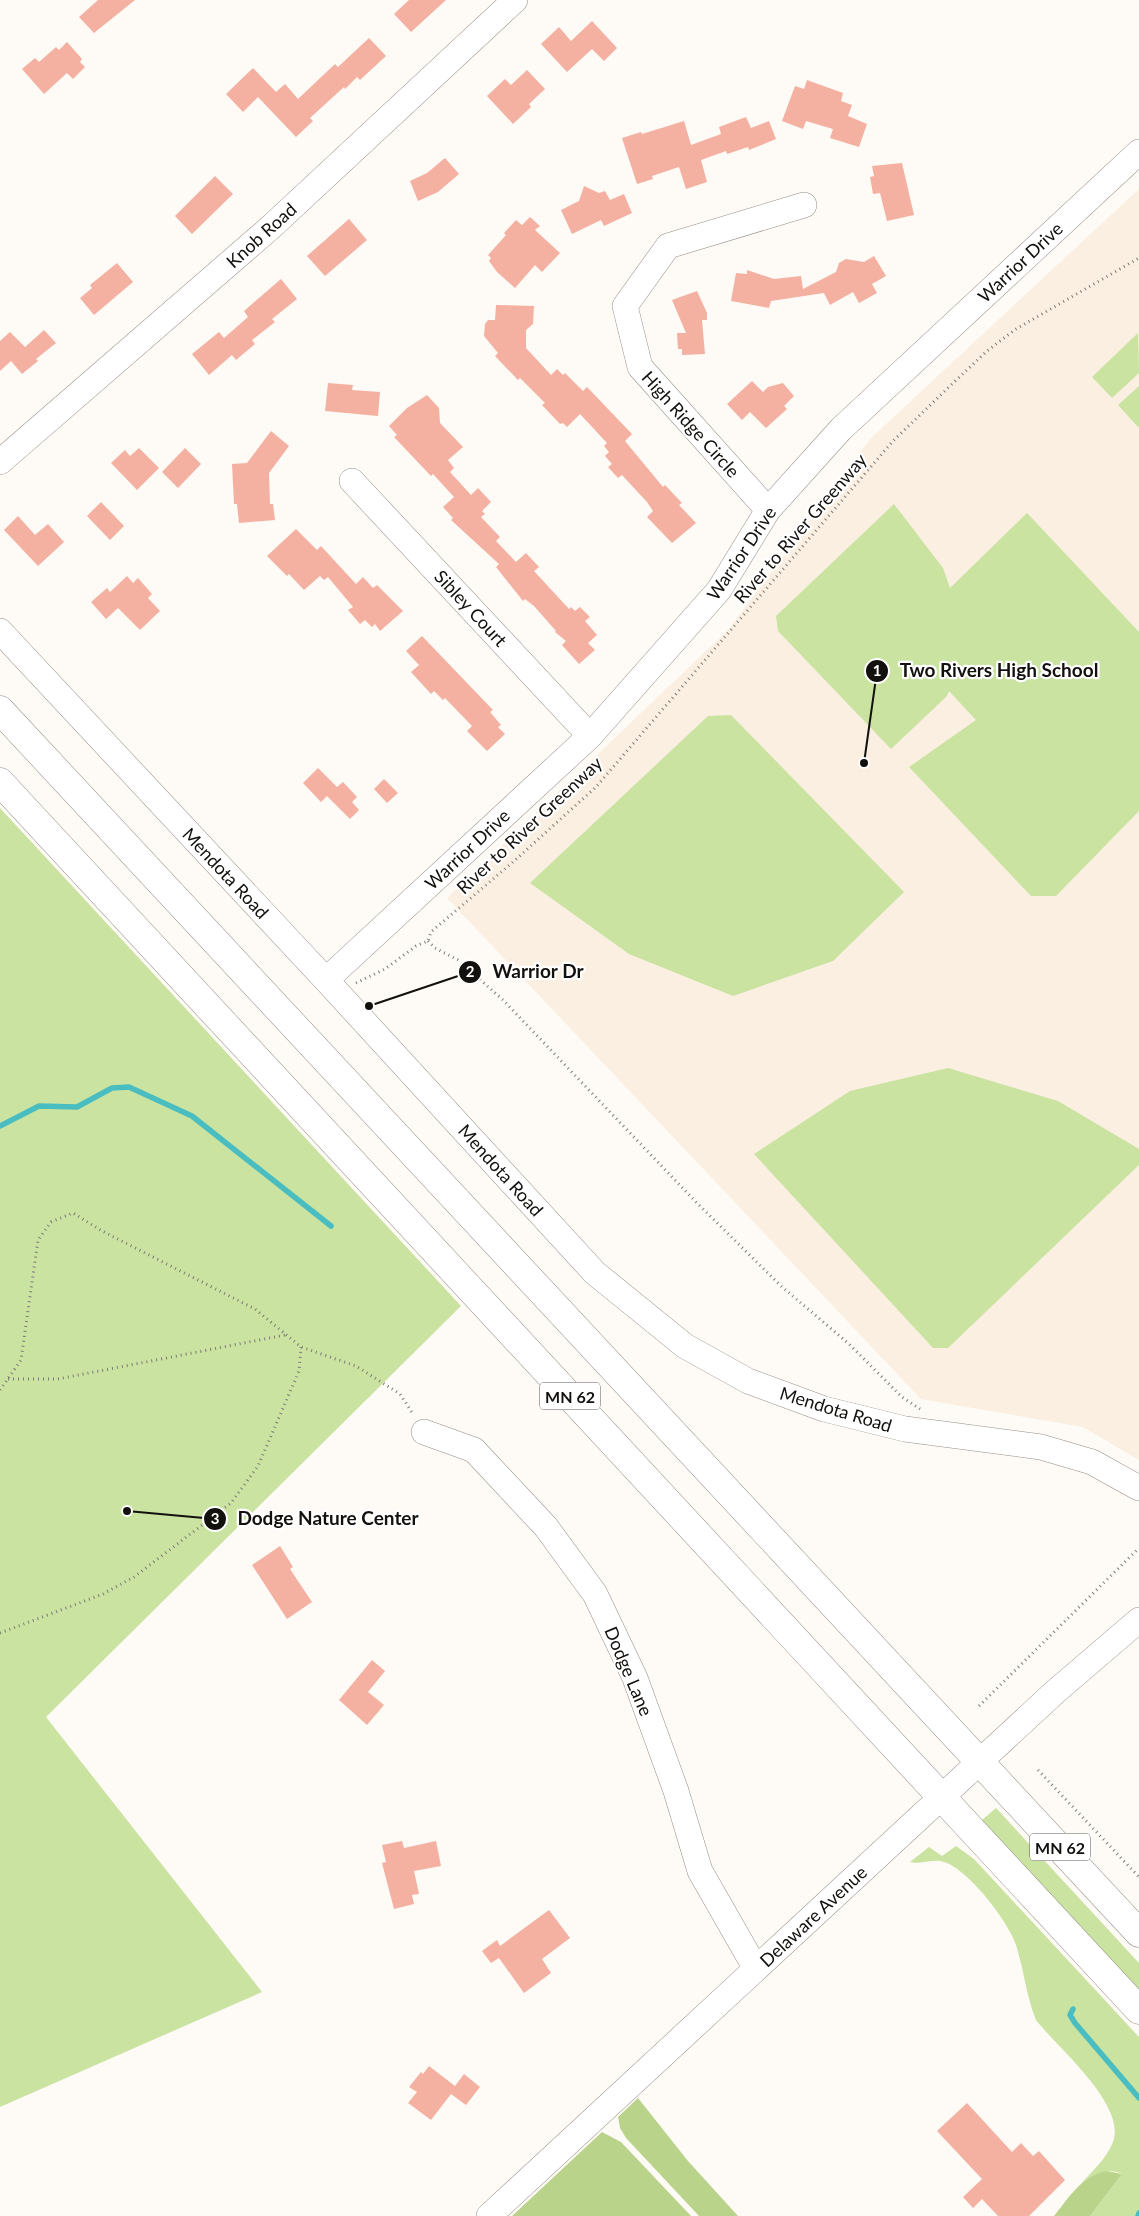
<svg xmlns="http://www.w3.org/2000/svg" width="1139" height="2216" viewBox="0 0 1139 2216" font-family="Lato,sans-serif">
<rect width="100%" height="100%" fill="#fefaf6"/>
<path fill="#faefe1" d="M1139,189V1460L1083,1427L921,1399L447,898L729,629L870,439Z"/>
<path fill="#cae3a1" d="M1138,333L1139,373L1112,398L1092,377Z
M1139,386V427H1138L1118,405Z
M894,504L943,568L950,588L1027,513L1139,632V811L1056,896H1031L909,767L976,720L949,691L947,696L891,749L778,631L776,616Z
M731,715L904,892L833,961L733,996L629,954L530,883L708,716Z
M0,808L461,1306L46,1717L262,1992L0,2107Z
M948,1068L1058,1101L1139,1149V1165L948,1348H933L754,1154L850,1091Z
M996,1808L1139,1963V1991L982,1820Z
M956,1846L974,1859L1139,2037V2216H1090L1122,2174C1109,2167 1091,2174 1081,2184C1092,2171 1107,2158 1113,2142C1127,2105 1057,2047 1036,2020C1026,1995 1024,1970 1016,1945C1009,1922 968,1869 944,1862C933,1858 921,1865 910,1862L929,1847L942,1856Z"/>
<path fill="#b9d48a" d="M638,2098L688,2161L738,2216H699L626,2138L620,2128L618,2117Z
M602,2132L621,2142L691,2216H512Z
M1106,2171L1122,2174L1090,2216H1054C1068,2199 1082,2175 1106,2171Z"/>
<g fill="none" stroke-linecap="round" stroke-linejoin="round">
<path stroke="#4abdc1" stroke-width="5.5" d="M0,1126L39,1106L77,1107L112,1088L129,1087L192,1116L331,1226
M1073,2009L1070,2015L1075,2023L1139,2098
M1138,2216L1139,2213"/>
</g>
<path fill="#f4b1a2" d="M98,0H135L94,33L79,17Z
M409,0H446L411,32L394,14Z
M592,21L617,48L604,61L592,49L567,72L541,44L559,27L571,41Z
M369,38L386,56L360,80L357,77L345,89L344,87L310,118L313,121L296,137L258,97L243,112L226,94L253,68L276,92L285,84L298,99L335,64L338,67Z
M67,42L82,59L80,62L85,67L73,79L67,73L44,94L22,69L35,58L39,62L56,47L59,50Z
M527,70L545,89L529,104L531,107L513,124L487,96L505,79L511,85Z
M807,80L843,93L841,101L852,105L848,116L867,124L859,147L830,138L833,129L806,121L803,129L782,121L795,86L804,89Z
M746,117L751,128L769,121L776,139L749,150L748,147L727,154L726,151L701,160L707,182L686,189L679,167L652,176L653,179L637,184L622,138L641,132L642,134L684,121L691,145L721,134L719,127Z
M445,158L459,174L438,192L418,201L410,181L427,173Z
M902,163L914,215L887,221L880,193L873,194L870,177L874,176L872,166Z
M215,176L233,194L192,234L175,216Z
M584,186L599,193L605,191L610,200L624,194L632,213L604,226L601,220L572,234L561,210L579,201Z
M530,217L540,226L535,230L560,253L542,272L535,265L515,288L497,272L489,261L491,258L488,255L506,235L504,233L516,220L522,225Z
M349,219L367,240L325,276L307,256Z
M874,256L886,276L872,284L877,293L859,303L853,292L830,305L824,293L771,301L769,308L731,301L736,273L747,274V270L774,279L801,276L803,289L836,272L839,263L846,259L864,262Z
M117,263L133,282L94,315L80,298L92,288L90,285Z
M281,279L297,299L272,319L275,322L252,340L255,344L236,360L232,355L209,375L192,354L219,332L224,338L248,317L244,311Z
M697,291L707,313V320H702L705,354L682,355V349H678L677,333H686L672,300Z
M496,305L534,306L533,324L526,330V348L551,375L557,369L563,375L565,373L583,391L587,387L632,434L625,441L663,487L665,485L682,503L679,505L696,523L672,543L647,517L653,511L647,502L622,475L618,478L608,467L612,464L605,456L609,452L604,446L607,443L580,414L567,427L563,423L560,424L542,405L545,403L520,378L518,380L495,356L498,353L484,336L485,324L488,320H495Z
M44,330L56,343L36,359L38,361L22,374L11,361L0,371V341L10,332L25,347Z
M752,381L763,392L768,387L783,383L794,396L784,406L787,409L766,428L750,412L742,420L727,404Z
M328,383L353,385L352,390L380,392L378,416L325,411Z
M427,395L439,408L440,423L463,447L448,460L454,468L450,472L471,495L478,488L491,502L482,511L485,514L481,517L500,537L496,541L516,562L526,553L539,567L534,571L569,609L571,607L575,611L580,607L590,617L585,621L597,635L588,643L595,650L579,664L562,645L566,641L555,632L556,631L534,606L525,599L523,601L496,567L499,564L451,520L453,518L443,507L454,497L433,474L431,476L394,437L397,435L389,426L407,408Z
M271,431L289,446L269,473L270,504H273L275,520L239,523L237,504H234L232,464L247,463Z
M139,448L159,468L137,490L111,463L125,450L130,456Z
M185,448L201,464L178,488L162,472Z
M101,502L124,526L110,540L87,516Z
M18,516L35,535L48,524L64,542L38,566L4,530Z
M296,529L317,550L321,546L356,584L363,577L373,588L377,585L403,611L380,631L375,624L372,627L365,620L360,624L348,610L353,607L328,577L324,580L320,576L304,590L289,574L287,576L267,556Z
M127,576L133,583L138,578L152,594L148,598L160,611L140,630L118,608L106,619L91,602L107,588L110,592Z
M422,636L493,710L490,712L501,725L498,727L505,734L487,751L467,731L472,726L445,698L443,700L434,691L431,694L411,672L419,665L406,651Z
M318,768L337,787L343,782L357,797L352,802L359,810L350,819L327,796L321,802L303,783Z
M384,779L398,793L387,803L374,789Z
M280,1546L293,1567L290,1569L312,1602L287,1619L252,1565Z
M372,1660L385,1671L368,1692L384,1705L367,1725L339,1700Z
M402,1841L404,1848L436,1841L441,1866L414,1871L419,1894L412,1895L414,1904L394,1909L382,1863L386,1862L382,1845Z
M549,1910L570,1938L542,1959L551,1973L524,1993L499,1958L491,1963L482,1951L497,1940L500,1946Z
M429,2066L455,2086L464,2074L480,2087L466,2105L451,2094L431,2120L408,2103L417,2092L409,2087L421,2072L423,2074Z
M967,2103L1012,2152L1021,2143L1033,2156L1039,2151L1065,2180L1029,2216H998L982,2199L973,2208L963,2197L982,2179L937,2131Z"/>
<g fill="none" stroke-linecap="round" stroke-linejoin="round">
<g stroke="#958f87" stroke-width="26">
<path id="minor" d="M0,462L271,227L515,0
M352,481L590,736
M768,510L640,367L625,306L668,246L804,205
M0,631L326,980L595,1273L685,1346L748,1381L824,1409L905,1429L1041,1447L1092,1462L1139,1488
M326,980L590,736L719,590L768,510L841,429L1139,152
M424,1432L474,1450L546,1527L595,1594L635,1678L676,1791L700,1871L756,1969
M489,2216L1055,1692L1139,1620"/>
</g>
<g stroke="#958f87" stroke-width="29">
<path id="highway" d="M0,710L1139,1933
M0,782L1139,2010"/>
</g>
<path stroke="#7e7b78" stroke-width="3" stroke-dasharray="1 4" stroke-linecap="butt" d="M428,941L435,948L458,960L503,1000L695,1201L781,1286L849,1344L902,1397L920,1409
M356,983L385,969L416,946L428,941L431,932L513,862L596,787L893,441L949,387L987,351L1016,329L1139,258
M8,1379H58L285,1335
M0,1390L21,1360L38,1240L51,1222L73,1213L102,1231L255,1309L301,1347L356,1366L400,1394L413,1414
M0,1633L103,1594L134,1577L231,1503L258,1466L299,1371L301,1347
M979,1706L1139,1548
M1038,1770L1139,1877"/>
<use href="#minor" stroke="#fff" stroke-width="25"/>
<use href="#highway" stroke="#fff" stroke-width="28"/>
</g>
<g text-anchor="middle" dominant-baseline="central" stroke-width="4.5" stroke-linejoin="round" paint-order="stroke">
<g fill="#fff" stroke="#5a5856" stroke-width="1">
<rect x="540" y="1382.5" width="60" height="27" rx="4"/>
<rect x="1030" y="1833.5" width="60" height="27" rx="4"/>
</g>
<g font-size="16" font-weight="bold" fill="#13110e">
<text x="570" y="1396">MN 62</text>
<text x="1060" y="1847">MN 62</text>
</g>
<g font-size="18" fill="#13110e" stroke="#fff">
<text transform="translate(261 235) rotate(-42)">Knob Road</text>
<text transform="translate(1020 262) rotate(-43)">Warrior Drive</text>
<text transform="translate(691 424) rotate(48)">High Ridge Circle</text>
<text transform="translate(800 528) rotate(-49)">River to River Greenway</text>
<text transform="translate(741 553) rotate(-56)">Warrior Drive</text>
<text transform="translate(471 608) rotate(47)">Sibley Court</text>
<text transform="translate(529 825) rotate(-43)">River to River Greenway</text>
<text transform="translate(467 849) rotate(-43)">Warrior Drive</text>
<text transform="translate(226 873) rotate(47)">Mendota Road</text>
<text transform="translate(501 1170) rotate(48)">Mendota Road</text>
<text transform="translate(836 1409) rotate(17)">Mendota Road</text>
<text transform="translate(629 1671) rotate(67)">Dodge Lane</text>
<text transform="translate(813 1916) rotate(-43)">Delaware Avenue</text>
</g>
</g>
<path fill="none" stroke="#13110e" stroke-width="2" d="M864 763L877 671M369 1006L470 972M127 1511L215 1519"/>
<g fill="#13110e" stroke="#fff" stroke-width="2">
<circle cx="864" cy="763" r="5"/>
<circle cx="369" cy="1006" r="5"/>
<circle cx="127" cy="1511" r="5"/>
<circle cx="877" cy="671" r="12"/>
<circle cx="470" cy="972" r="12"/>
<circle cx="215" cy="1519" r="12"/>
</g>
<g font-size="15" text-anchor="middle" font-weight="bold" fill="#fff">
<text x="877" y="676">1</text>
<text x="470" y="977">2</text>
<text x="215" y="1524">3</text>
</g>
<g font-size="19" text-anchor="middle" font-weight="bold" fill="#13110e" stroke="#fff" stroke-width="4.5" stroke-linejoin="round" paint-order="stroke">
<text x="999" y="677">Two Rivers High School</text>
<text x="538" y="978">Warrior Dr</text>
<text x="328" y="1525">Dodge Nature Center</text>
</g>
</svg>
